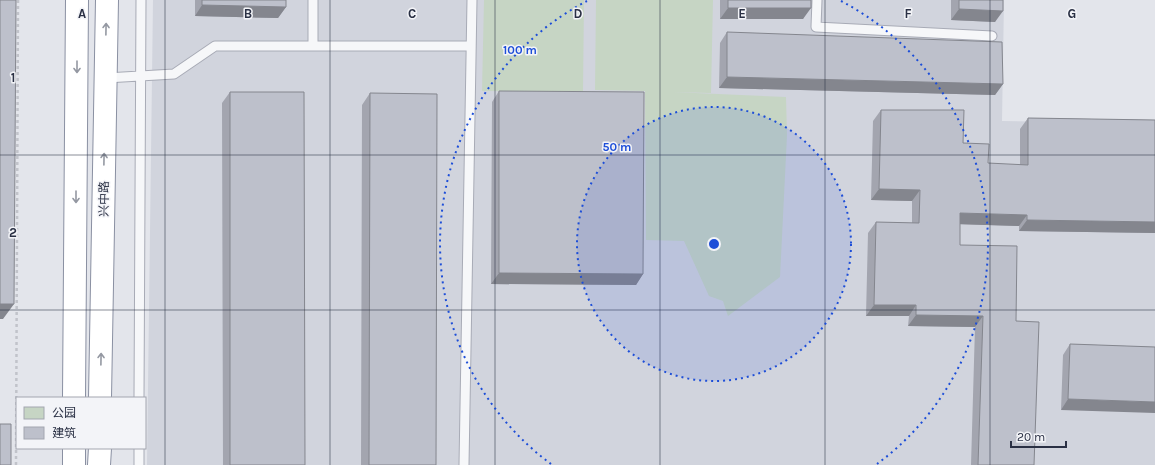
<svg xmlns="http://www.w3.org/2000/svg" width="1155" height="465" viewBox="0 0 1155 465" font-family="Karla,'Noto Sans SC',sans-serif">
<rect width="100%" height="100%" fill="#e3e5eb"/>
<path fill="#d1d4dd" d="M153,0H1004L1002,121L1155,123V465H147Z"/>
<path fill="#c6d5c4" d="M484,0H584L583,92L482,91Z
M596,0H713L711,93L672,92L786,97L787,135L780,277L728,316L723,301L709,296L684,241L646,240L645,91L595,90Z"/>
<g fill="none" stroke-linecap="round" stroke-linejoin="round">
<g stroke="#a8abb6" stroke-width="11">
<path id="lane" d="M817,0L816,27L992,36
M313,46V0
M106,78L174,74L215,46H471
M139,398L141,0
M139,465V448
M464,465L472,0"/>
</g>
<g stroke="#8a90a2" stroke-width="24">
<path id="highway" d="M74,398L77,0
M100,398L107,0
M74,465V448
M99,465L100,448"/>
</g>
<path stroke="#c1c3ca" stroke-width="2.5" stroke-dasharray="3 3" stroke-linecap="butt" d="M16,465L18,0"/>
<use href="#lane" stroke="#f6f7f9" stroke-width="9"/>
<use href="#highway" stroke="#fff" stroke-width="22"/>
</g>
<path fill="#a3a5af" d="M195,0H286V7L278,18L195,16Z
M720,0H811L803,19H720Z
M951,0H1003L995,22L951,20Z
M727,32L1003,84L995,95L719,88L720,43Z
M499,91L643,274L636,285L491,284L492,102Z
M230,92L305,465H223L222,103Z
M370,93L436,465H361L362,105Z
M881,110L963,143L988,163L1020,165V129L1028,118L1155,120V233L1019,231V226L960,224V245L1016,321L1034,465H971L975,327L908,326L909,316H866L868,233L876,222L912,223V201L871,200L873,121Z
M1070,344L1155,347L1061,410L1063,355Z"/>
<path fill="#84868e" d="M202,5L286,7L278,18L195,16Z
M728,8H811L803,19H720Z
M959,9L1003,11L995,22L951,20Z
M727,77L1003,84L995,95L719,88Z
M879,189L920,190L912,201L871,200Z
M960,213L1027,215L1019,226L953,224Z
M1027,220L1155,222V233L1019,231Z
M499,273L643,274L636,285L491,284Z
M0,304H14L3,319H0Z
M874,305H916L909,316H866Z
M916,315L983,316L975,327L908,326Z
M1068,399L1155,402V413L1061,410Z"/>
<path fill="#bdc0cb" stroke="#84868e" d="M0,0H16L14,304H0Z
M202,0H286V7L202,5Z
M728,0H811V8H728Z
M959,0H1003V11L959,9Z
M727,32L1002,42L1003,84L727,77Z
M499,91L644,92L643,274L499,273Z
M230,92H304L305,465H230Z
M370,93L437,94L436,465H369Z
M881,110H964L963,143L989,144L988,163L1028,165V118L1155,120V222L1027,220V215L960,213V245L1017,246L1016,321L1039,322L1034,465H978L983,316L916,315V305H874L876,222L919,223L920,190L879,189Z
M1070,344L1155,347V402L1068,399Z
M0,424H11V465H0Z"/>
<defs><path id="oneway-shaft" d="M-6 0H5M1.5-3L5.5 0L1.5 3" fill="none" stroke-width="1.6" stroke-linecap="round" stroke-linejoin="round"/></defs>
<g stroke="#9498a2">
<use href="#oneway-shaft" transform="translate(106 29) rotate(-89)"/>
<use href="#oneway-shaft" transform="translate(77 67) rotate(90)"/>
<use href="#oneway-shaft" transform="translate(104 159) rotate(-89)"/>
<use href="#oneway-shaft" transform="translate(76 197) rotate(90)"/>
<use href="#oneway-shaft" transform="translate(101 359) rotate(-89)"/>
</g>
<path fill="none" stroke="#2a3044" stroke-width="1" stroke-opacity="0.55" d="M165,0V465M330,0V465M495,0V465M660,0V465M825,0V465M990,0V465M0,155H1155M0,310H1155"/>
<circle cx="714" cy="244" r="137" fill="#1d4ed8" fill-opacity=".12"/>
<g fill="none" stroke="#1d4ed8" stroke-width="2" stroke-dasharray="2 4">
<circle cx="714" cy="244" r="137"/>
<path d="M551 464A274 274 0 0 1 587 1M841 1A274 274 0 0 1 877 464"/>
</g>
<g text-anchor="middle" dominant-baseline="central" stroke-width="3" stroke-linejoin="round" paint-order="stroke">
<g font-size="12" fill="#2a3044" stroke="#f3f4f8">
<text transform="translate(104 199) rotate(-89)">兴中路</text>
</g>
</g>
<g font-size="13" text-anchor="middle" font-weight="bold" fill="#2a3044" stroke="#f3f4f8" stroke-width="3" stroke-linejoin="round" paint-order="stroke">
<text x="82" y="18">A</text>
<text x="248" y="18">B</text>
<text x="412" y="18">C</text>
<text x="578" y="18">D</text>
<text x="742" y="18">E</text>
<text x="908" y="18">F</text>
<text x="1072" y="18">G</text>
<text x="13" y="82">1</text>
<text x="13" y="237">2</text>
</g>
<circle cx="714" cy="244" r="6" fill="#1d4ed8" stroke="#f3f4f8" stroke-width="2"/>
<g font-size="12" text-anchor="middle" font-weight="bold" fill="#1d4ed8" stroke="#f3f4f8" stroke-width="3" stroke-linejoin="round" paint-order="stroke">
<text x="520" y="54">100 m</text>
<text x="617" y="151">50 m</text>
</g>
<rect x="16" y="397" width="130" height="52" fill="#f3f4f8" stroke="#a3a6b0"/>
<rect x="24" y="407" width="20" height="12" fill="#c6d5c4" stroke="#a3a6b0"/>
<text x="52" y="417" font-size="12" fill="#2a3044">公园</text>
<rect x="24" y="427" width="20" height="12" fill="#bdc0cb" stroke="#a3a6b0"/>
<text x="52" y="437" font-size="12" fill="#2a3044">建筑</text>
<path d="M1011 441v6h55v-6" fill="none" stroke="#2a3044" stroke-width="2"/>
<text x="1017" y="441" font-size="12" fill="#2a3044" stroke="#f3f4f8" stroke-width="3" paint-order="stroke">20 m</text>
</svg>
